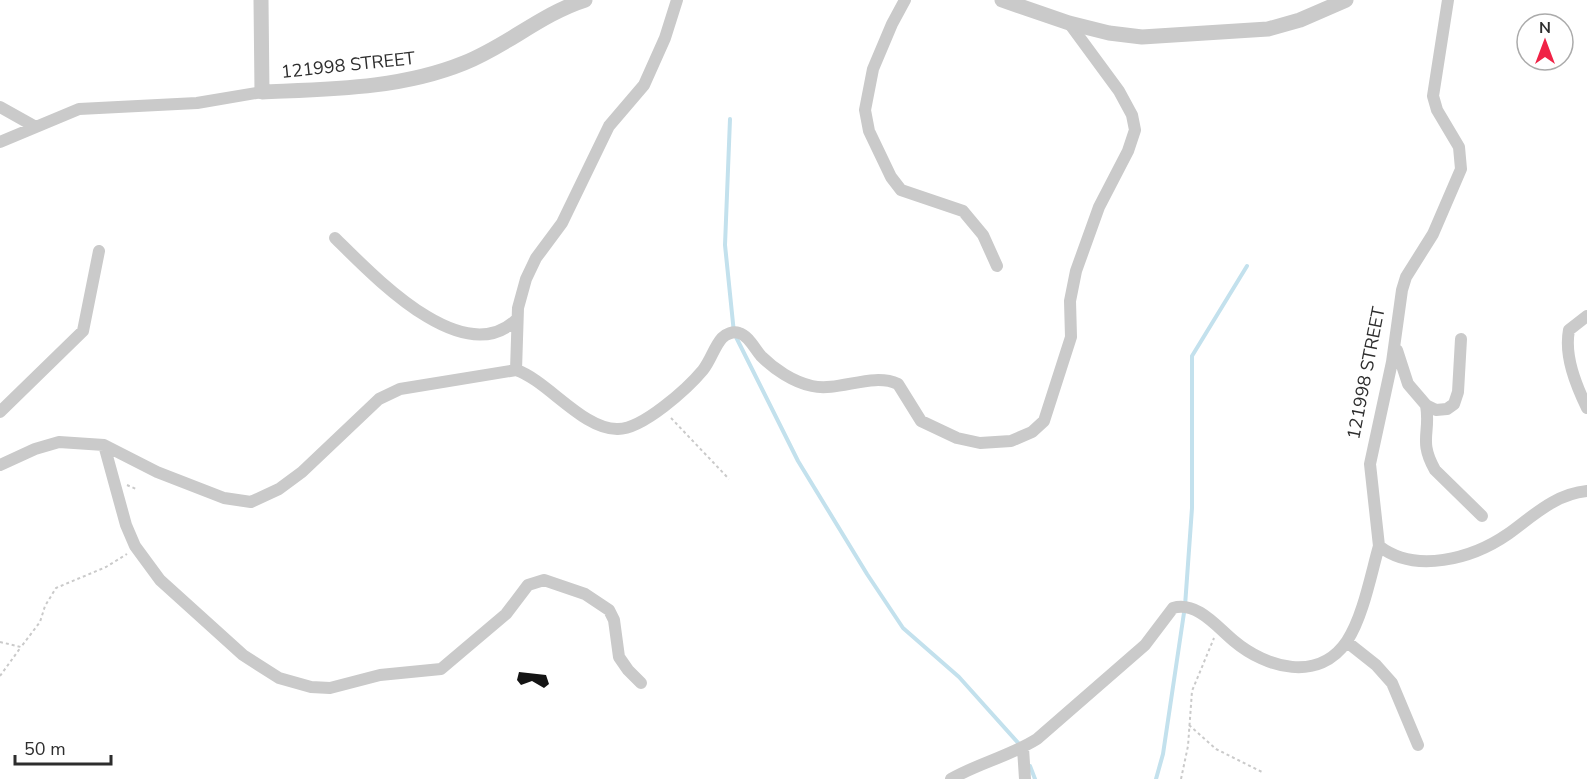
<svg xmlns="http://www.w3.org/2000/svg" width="1587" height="779" viewBox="0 0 1587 779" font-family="'Nunito Sans',sans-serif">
<rect width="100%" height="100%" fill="#fff"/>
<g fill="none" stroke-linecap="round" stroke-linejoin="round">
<path stroke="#c3e1ed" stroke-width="4" d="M730,119L725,245L734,333L798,461L867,574L903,628L959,677L1021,746
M1030,766L1035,779
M1156,779L1163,754L1185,606L1192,508V356L1247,266"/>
</g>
<path fill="#141414" d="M519,672L546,675L549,684L544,688L532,681L521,685L517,680Z"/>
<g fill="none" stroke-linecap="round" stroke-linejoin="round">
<path stroke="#cacaca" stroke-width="2" stroke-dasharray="3 3" stroke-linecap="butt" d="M671,418L729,479
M127,485L136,489
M0,642L21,647L40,622L45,606L56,588L106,567L127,554
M0,676L21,647
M1189,725L1216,749L1262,772
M1181,779L1188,746L1192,691L1214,638"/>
<path stroke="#cacaca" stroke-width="12" d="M905,0L892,24L873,69L865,110L869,131L891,177L901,190L963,211L983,235L997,266
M1448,0L1433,96L1437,110L1459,147L1461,169L1433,234L1406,277L1402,290L1392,362L1370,464L1379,546C1415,574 1472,559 1508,534C1533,516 1555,494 1587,491
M0,107L34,126
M0,142L79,109L197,103L262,92
M335,238C373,275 463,372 517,319
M1587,316L1569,330C1564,356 1576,385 1587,408
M1397,350L1408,384L1426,405C1431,433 1418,440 1435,470L1482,516
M516,370L518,308L526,279L536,258L562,223L609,126L644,85L665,38L677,0
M1426,405L1436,410L1447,409L1454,404L1458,392L1461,339
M0,412L83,331L99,251
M104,445L126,525L135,546L160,580L243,655L279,678L311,687L330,688L380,675L441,669L506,614L528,585L544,580L585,594L609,610L614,620L619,657L628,670L641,683
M0,465L35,449L59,442L104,445L157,472L224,498L251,502L279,489L302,472L379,399L400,389L516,370C547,380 583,430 618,429C643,429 688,388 703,370C711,360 714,347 722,338C726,334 733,331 739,333C748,335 755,349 761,356C774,369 793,382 812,386C839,392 872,372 898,384L921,421L957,438L980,443L1011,441L1032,432L1044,421L1071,337L1070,301L1076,271L1099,207L1128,151L1135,130L1132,115L1119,91L1069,23
M1347,642L1376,665L1392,683L1418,745
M1023,748L1025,779
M951,779C979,763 1010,756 1037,739L1145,645L1173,608C1197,601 1217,627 1234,641C1266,668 1319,683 1347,641C1363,617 1371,574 1379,546"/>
<path stroke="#cacaca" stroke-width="15" d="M261,0L262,92C330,89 400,89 464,63C507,46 541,14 585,0
M1002,0L1069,23L1109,33L1142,37L1268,29L1300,20L1346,0"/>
</g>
<g text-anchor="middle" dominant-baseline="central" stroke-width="6" stroke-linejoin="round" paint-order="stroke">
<g font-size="18" fill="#2d2d2d" stroke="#fff">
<text transform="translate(348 65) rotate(-6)">121998 STREET</text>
<text transform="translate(1366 373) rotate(-79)">121998 STREET</text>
</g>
</g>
<g transform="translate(1545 42)"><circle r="28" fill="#ffffff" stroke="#ababab" stroke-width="1.5"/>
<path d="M0-4.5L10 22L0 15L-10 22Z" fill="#f02246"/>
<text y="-9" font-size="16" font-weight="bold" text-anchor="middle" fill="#2d2d2d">N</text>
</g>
<path d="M15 755v9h96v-9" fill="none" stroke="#2d2d2d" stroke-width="3"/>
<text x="24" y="755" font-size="18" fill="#2d2d2d" stroke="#ffffff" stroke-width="4.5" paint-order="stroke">50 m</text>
</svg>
